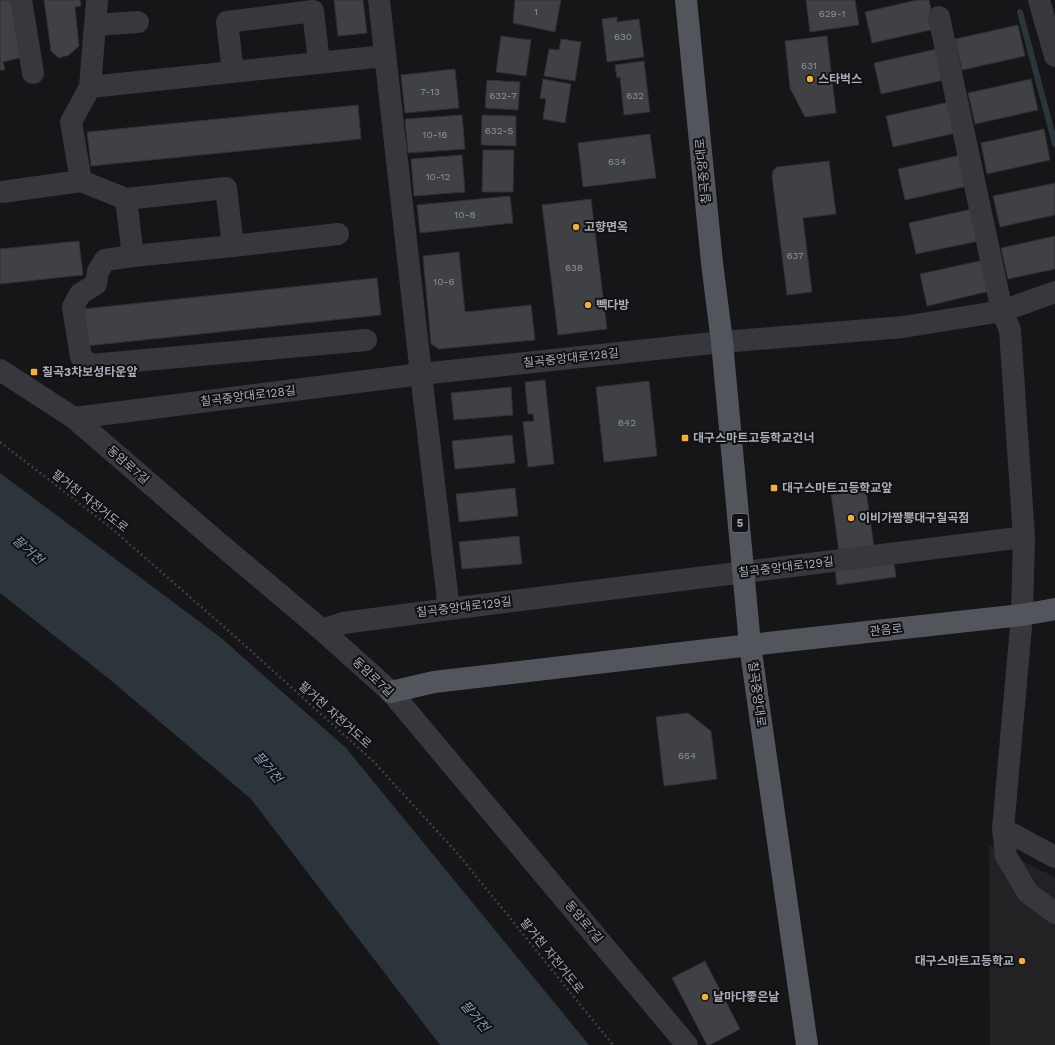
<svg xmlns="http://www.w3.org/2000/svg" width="1055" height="1045" viewBox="0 0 1055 1045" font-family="'Work Sans','Noto Sans KR',sans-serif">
<rect width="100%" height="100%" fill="#161618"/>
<path fill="#222225" d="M989,845L1055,877V1045H990Z"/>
<path fill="#2c353c" d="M0,473L220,637L346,748L589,1045H440L251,799L108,678L0,593Z"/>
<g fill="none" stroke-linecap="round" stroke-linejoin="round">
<path stroke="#2c353c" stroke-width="6" d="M1020,12L1055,144"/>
</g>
<path fill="#404145" stroke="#303034" d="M0,0H11L23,57L3,62L5,70H0Z
M44,0H80L81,6L75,7L79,46L69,55L59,58L51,51Z
M334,0H363L367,33L338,36Z
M515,0H561L555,32L513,23Z
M806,0H855L859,25L810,32Z
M917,0H929L935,29L872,43L865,12Z
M617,17V22L639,19L644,57L607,62L602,19Z
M1018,25L1025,56L962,70L955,39Z
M501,36L531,40L526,76L496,72Z
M827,36L836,113L805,117L790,88L785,41Z
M561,39L581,42L575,81L544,76L549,49L559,50Z
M937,49L944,80L881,94L874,63Z
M644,61L650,112L624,115L620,77L617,78L615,65Z
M455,69L459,108L405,113L401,75Z
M543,79L571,84L565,123L543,119L546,99L540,98Z
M1031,79L1038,110L975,124L968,93Z
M487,80L520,82L518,110L485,108Z
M949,102L956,133L893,147L886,116Z
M358,105L361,139L91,166L87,132Z
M462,115L465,149L408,153L405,119Z
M482,115L516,116V146L481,145Z
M1044,129L1050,160L987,174L981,143Z
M650,134L656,178L583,187L578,143Z
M483,150H514L513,192H482Z
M462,155L465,192L414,196L411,159Z
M961,155L968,186L905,200L898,169Z
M829,161L836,214L803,218L812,292L787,295L772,176L773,171L777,167Z
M1055,183V215L1000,227L993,196Z
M510,196L513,223L420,233L417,205Z
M591,199L607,329L558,335L542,205Z
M972,209L979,241L916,254L909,223Z
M1055,236V269L1008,279L1001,248Z
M79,241L83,275L0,284V249Z
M459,252L465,312L531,305L535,340L439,349L431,344L423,256Z
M984,260L990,291L927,306L920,274Z
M377,278L381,315L86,346L83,309Z
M545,380L554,464L528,467L523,422L534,421L533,414H528L525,382Z
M649,381L657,456L604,462L596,387Z
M511,387L513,415L454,420L451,393Z
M512,435L515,463L455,469L452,441Z
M515,488L518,516L459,522L456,494Z
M866,490L874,547L839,551L831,495Z
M519,536L522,564L462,569L459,542Z
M894,562L896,577L837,585L835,570Z
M688,713L711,731L717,779L664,786L656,717Z
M705,961L740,1029L710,1045H707L672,978Z"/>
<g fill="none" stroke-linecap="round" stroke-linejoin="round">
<path stroke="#3d3f44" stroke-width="2.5" stroke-dasharray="2 3" stroke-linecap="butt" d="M0,442L110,527L230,632L373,761L458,854L613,1045"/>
<path stroke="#37383d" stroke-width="22" d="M21,0L33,73
M97,0L90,87L71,122L81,181L126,199L133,256L233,246L338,234
M379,0L421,374L449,609
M1039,0L1055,56
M939,17L1002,311L1010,330L1024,537L1022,615L1003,829L1006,856L1028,893L1055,913
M95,25L138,22
M233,72L227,22L313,11L319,62
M90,87L384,56
M2,192L81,181
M126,199L226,188L233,246
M133,256L105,260L98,271L96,284L80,294L73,307L81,357L90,365L366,340
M0,370L74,418L214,539L322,630L391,692L687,1045
M74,418L421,374L722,342L903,327L1002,311L1055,292
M322,630L343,623L449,609L1024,537
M1003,829L1055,857"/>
<path stroke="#53555c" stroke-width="22" d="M686,0L712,263L722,342L750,645L807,1045
M391,692L434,682L750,645L1022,615L1055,609"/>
</g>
<g fill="#f2b134" stroke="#111113" stroke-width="1.5">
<circle cx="810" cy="79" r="4"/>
<circle cx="576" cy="227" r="4"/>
<circle cx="588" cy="305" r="4"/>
<rect x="30" y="368" width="8" height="8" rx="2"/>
<rect x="681" y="434" width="8" height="8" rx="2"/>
<rect x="770" y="484" width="8" height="8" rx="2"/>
<circle cx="851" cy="518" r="4"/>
<circle cx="1022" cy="961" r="4"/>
<circle cx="705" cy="997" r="4"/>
</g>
<g text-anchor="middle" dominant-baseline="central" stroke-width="4" stroke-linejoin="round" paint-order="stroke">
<g font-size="10" fill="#8e929b">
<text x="536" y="11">1</text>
<text x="832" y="13">629-1</text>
<text x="623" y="36">630</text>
<text x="809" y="65">631</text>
<text x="430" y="91">7-13</text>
<text x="503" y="95">632-7</text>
<text x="635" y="95">632</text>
<text x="499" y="130">632-5</text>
<text x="435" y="134">10-16</text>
<text x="617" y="161">634</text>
<text x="438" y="176">10-12</text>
<text x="465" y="214">10-8</text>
<text x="795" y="255">637</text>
<text x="574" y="267">638</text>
<text x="444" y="281">10-6</text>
<text x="627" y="422">642</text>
<text x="687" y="755">654</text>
</g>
<rect fill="#111113" stroke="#7b7e86" stroke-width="1" x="732" y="514" width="16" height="18" rx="3"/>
<g font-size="11" font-weight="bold" fill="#a8adb8">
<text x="740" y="523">5</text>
</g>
<g font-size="12" font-weight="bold" fill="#a8adb8" stroke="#111113" text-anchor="start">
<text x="818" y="79">스타벅스</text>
<text x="584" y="227">고향면옥</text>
<text x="596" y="305">빽다방</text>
<text x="42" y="372">칠곡3차보성타운앞</text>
<text x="693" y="438">대구스마트고등학교건너</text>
<text x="782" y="488">대구스마트고등학교앞</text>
<text x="859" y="518">이비가짬뽕대구칠곡점</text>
<text x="1014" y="961" text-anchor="end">대구스마트고등학교</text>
<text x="713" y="997">날마다좋은날</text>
</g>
<g font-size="12" fill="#a8adb8" stroke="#111113">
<text transform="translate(703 171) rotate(-96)">칠곡중앙대로</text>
<text transform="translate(571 358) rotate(-6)">칠곡중앙대로128길</text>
<text transform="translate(248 396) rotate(-7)">칠곡중앙대로128길</text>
<text transform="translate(128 465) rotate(41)">동암로7길</text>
<text transform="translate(90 501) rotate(38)">팔거천 자전거도로</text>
<text transform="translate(786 567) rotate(-7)">칠곡중앙대로129길</text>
<text transform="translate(464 607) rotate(-7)">칠곡중앙대로129길</text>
<text transform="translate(886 630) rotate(-6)">관음로</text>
<text transform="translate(373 677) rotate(43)">동암로7길</text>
<text transform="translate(757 694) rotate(82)">칠곡중앙대로</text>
<text transform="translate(335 715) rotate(42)">팔거천 자전거도로</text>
<text transform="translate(584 922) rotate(50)">동암로7길</text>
<text transform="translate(552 956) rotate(51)">팔거천 자전거도로</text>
</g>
<g font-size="13" font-style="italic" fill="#7f9bb3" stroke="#111113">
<text transform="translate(28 550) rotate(42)">팔거천</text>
<text transform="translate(268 767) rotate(50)">팔거천</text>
<text transform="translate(475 1016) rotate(50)">팔거천</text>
</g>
</g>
</svg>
